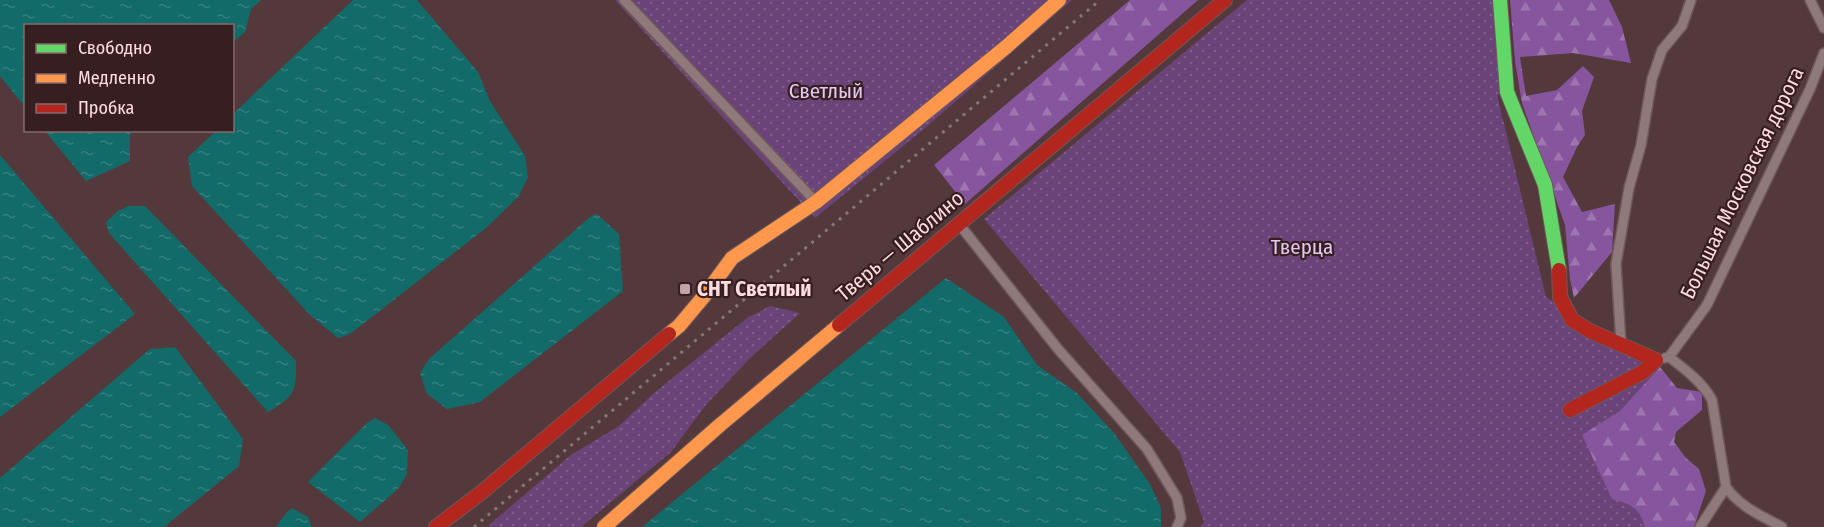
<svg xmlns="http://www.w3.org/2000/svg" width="1824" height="527" viewBox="0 0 1824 527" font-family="'Fira Sans Condensed',sans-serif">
<defs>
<pattern id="grass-dots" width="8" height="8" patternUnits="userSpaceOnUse" patternTransform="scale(1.5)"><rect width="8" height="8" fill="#6a4479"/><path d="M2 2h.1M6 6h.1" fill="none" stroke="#805e8c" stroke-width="1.8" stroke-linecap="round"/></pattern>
<pattern id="forest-firs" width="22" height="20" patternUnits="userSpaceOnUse" patternTransform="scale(1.5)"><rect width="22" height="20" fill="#86559d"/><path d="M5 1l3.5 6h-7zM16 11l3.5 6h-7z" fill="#9e75af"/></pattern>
<pattern id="water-ripples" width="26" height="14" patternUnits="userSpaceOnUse" patternTransform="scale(1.5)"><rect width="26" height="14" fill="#126a69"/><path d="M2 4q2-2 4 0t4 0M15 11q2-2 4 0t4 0" fill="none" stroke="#357f7e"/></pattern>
</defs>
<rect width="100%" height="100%" fill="#54393c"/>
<path fill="url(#grass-dots)" d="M615,0H1072L925,128L815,218Z
M1247,0H1508L1498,99L1546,297L1665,379L1656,527H1200L1204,522L1180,452L984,219Z
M770,306L800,313L750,358L705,406L671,452L581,527H491L489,525L571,455L619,426L654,393L747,318Z"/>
<path fill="url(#forest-firs)" d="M1130,0H1198L965,204L934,165Z
M1510,0H1609L1622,27L1631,63L1573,53L1520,57L1526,96L1557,90L1583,66L1594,77L1582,111L1585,135L1577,147L1563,177L1582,212L1615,204L1612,252L1574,298L1570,279L1565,225L1522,103L1515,61Z
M1660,367L1677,388L1702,392V410L1676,432L1674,442L1686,458L1699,469L1706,491L1694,527H1645C1639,506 1631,505 1612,499L1582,435L1620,411Z"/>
<path fill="url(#water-ripples)" d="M0,0H261L251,9L245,32L233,42L232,26H26L25,107L0,76Z
M353,0H417L478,72L490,101L525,156L528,177L519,196L486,228L350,334L338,338L309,314L192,186L188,157L216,131L232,130L233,114Z
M45,131H130V161L86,181Z
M0,155L135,314L0,417Z
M128,206H145L296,361C296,393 295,396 268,412L109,233L106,222L118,211Z
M597,214L619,234L623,291L480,402L447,409L427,394L420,373L429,359L590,217Z
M946,278L1004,317L1037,365L1077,393L1114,433L1150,484L1161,508V527H642Z
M175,347L243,439L239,466L164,527H0V478L150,349Z
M375,418L388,425L408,450L407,474L398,489L360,522L308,482L367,423Z
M292,508L308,517L312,527H276L286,513Z"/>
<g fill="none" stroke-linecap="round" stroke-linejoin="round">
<g stroke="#6f575a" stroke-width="12">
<path id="street" d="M624,0L816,202
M1810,0L1824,28
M959,224L1058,349L1147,449L1177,498L1181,518L1177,527
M1621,344L1616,264L1629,188L1641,145L1652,79L1662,50L1682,26L1691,0
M1669,357L1707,305L1810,89L1824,53
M1665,358L1669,357C1685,369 1703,383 1712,400L1726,487L1700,527
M1726,487C1740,507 1762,516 1782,527"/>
</g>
<g stroke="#6f575a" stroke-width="16">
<path id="fast" d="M1500,0L1507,92L1545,185L1559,270"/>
</g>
<g stroke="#6f575a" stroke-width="16">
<path id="slow" d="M669,334L679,326L705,295L732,258L816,202L1006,47L1059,0
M604,527L720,425L839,325"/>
</g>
<g stroke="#6f575a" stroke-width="16">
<path id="jam" d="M1559,270L1560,297L1572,320L1590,331L1656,360L1643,372L1570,410
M839,325L1225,0
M436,527L482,492L669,334"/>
</g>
<use href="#street" stroke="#90797b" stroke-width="9"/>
<use href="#fast" stroke="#63d668" stroke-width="14"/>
<use href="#slow" stroke="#ff974d" stroke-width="14"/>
<use href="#jam" stroke="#b3261e" stroke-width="14"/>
<path stroke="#8a7477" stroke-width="3" stroke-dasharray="3 6" stroke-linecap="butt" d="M474,527L1100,0"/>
</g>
<rect fill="#c2a3a6" stroke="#361e21" stroke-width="2" x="679" y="283" width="12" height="12" rx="3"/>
<g text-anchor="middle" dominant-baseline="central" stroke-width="4.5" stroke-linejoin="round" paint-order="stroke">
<g font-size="21" fill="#e3c8f4" stroke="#361e21">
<text x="826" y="91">Светлый</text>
<text x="1302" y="247">Тверца</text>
</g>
<g font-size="21" fill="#fddcdf" stroke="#361e21">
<text transform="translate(1742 183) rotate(-64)">Большая Московская дорога</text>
<text transform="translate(900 246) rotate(-40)">Тверь — Шаблино</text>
</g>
<g font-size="21" font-weight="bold" fill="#fddcdf" stroke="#361e21" text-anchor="start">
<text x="697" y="289">СНТ Светлый</text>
</g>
</g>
<rect x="24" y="24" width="210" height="108" fill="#361e21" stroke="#866a6d" stroke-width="1.5"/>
<rect x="36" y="44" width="30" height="9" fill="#63d668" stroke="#866a6d" stroke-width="1.5"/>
<text x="78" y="54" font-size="18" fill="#fddcdf">Свободно</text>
<rect x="36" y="74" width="30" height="9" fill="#ff974d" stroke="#866a6d" stroke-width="1.5"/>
<text x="78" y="84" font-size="18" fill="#fddcdf">Медленно</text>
<rect x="36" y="104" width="30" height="9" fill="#b3261e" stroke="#866a6d" stroke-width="1.5"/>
<text x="78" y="114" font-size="18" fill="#fddcdf">Пробка</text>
</svg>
